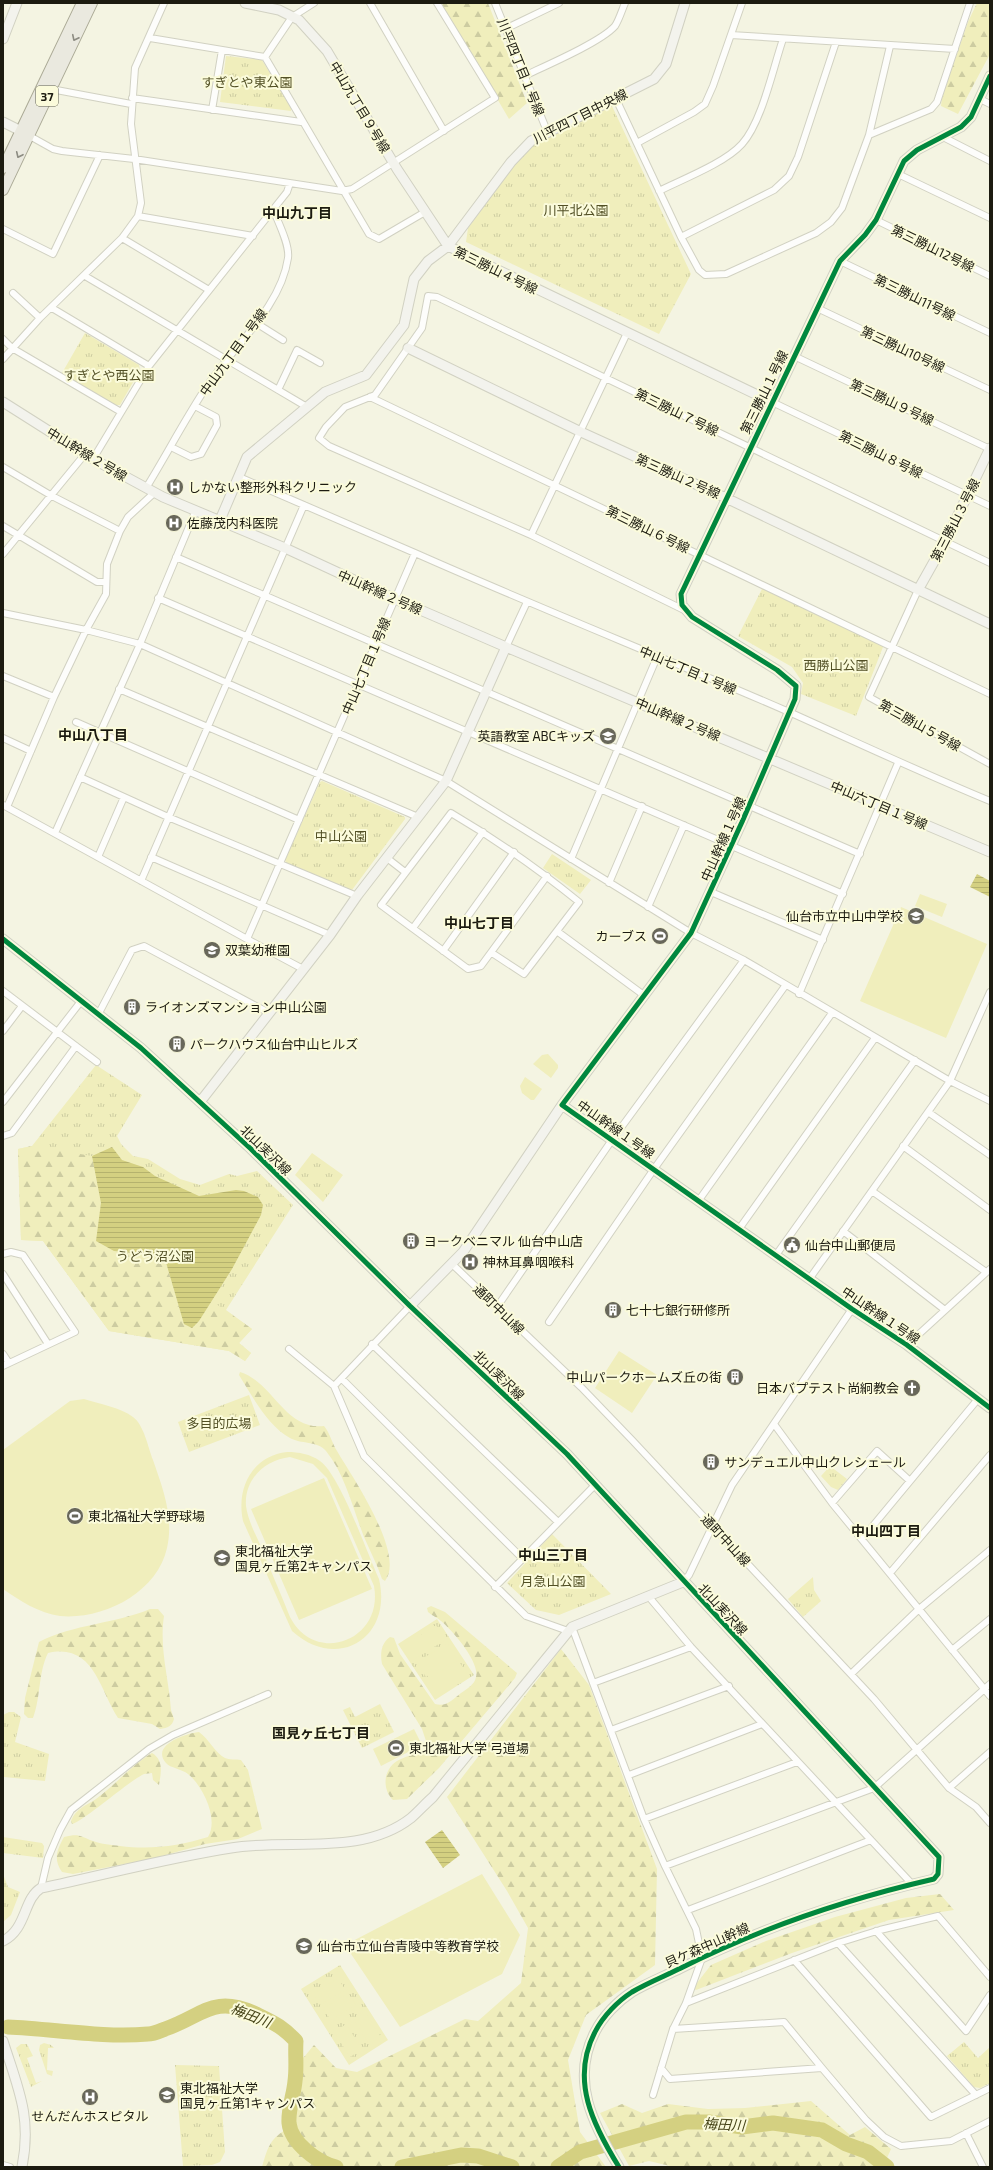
<svg xmlns="http://www.w3.org/2000/svg" width="993" height="2170" viewBox="0 0 993 2170" font-family="'Exo 2','Noto Sans JP',sans-serif">
<defs>
<pattern id="grass-tufts" width="24" height="20" patternUnits="userSpaceOnUse"><rect width="24" height="20" fill="#f0eebc"/><path d="M3 7l-1-3M5 7V3M7 7l1-3M15 17l-1-3M17 17v-4M19 17l1-3" fill="none" stroke="#cdcca1"/></pattern>
<pattern id="forest-firs" width="22" height="20" patternUnits="userSpaceOnUse"><rect width="22" height="20" fill="#f0eebc"/><path d="M5 1l3.5 6h-7zM16 11l3.5 6h-7z" fill="#cdcca1"/></pattern>
<pattern id="water-rules" width="6" height="5" patternUnits="userSpaceOnUse"><rect width="6" height="5" fill="#d4d081"/><path d="M0 2.5h6" fill="none" stroke="#b5b26e"/></pattern>
</defs>
<rect width="100%" height="100%" fill="#f4f4e2"/>
<path fill="url(#grass-tufts)" d="M226,56L262,60L291,108V111L220,102Z
M612,106L691,274L659,334L466,242L468,228L513,167L533,143Z
M85,333L139,365L140,370L120,405H113L62,373Z
M763,587L882,645L883,647L856,716L801,694L803,683L792,667L738,636Z
M322,781L405,817V819L352,890L286,863L285,860L320,782Z
M552,854L591,880L580,894L543,868Z
M96,1065L142,1095L117,1136L121,1144L133,1156L148,1159L180,1179L200,1185L229,1174L237,1176L257,1171L293,1205L226,1310L252,1329L239,1343L251,1353L245,1361L229,1351L109,1331L43,1241L21,1240L18,1149L32,1146Z
M312,1153L343,1175L323,1202L295,1175Z
M249,1395L260,1425L189,1452L178,1422Z
M830,1466L847,1479L838,1490L831,1487L821,1476Z
M552,1534L611,1594L559,1615L536,1610L507,1583Z
M813,1577L814,1590L821,1601L803,1617L788,1599Z
M437,1619L474,1675L435,1700L398,1644Z
M380,1704L394,1732L362,1748L343,1710L350,1707L355,1717Z
M9,1712H14L21,1717L15,1742L49,1754L45,1781L4,1777L3,1781V1715Z
M3,1837L42,1843L44,1846L43,1858L3,1853Z
M3,1874L8,1887L20,1892L11,1915L3,1922Z
M340,1965L388,2040L349,2065L301,1989Z
M964,2042L978,2058L990,2047V2083L980,2088L974,2087L947,2056Z
M44,2043L51,2045L54,2048H48L47,2070L53,2071L52,2076L47,2074L39,2050L40,2045Z
M21,2044H27L33,2056L27,2058L36,2083L42,2081L31,2087L16,2048Z
M175,2065L219,2066L225,2152L220,2162L212,2165L183,2166Z"/>
<path fill="url(#forest-firs)" d="M441,3H488L527,103L509,119Z
M977,3H990V54L958,114L941,106L942,97L968,22Z
M32,1146L92,1156L101,1203L96,1241L165,1259L184,1324L192,1328L199,1321L212,1301L252,1329L239,1343L251,1353L245,1361L229,1351L109,1331L43,1241L21,1240L18,1149Z
M240,1372C273,1382 285,1431 324,1426C330,1433 332,1443 337,1451C351,1475 406,1554 385,1581L382,1579C377,1564 370,1551 364,1537C353,1509 345,1474 326,1451C318,1441 300,1444 290,1438C268,1426 252,1396 239,1375Z
M431,1606L445,1612L517,1673L515,1678L439,1768L407,1799L393,1800C382,1789 383,1770 397,1761C404,1757 415,1754 423,1751L427,1744L422,1729L382,1664C380,1654 381,1643 390,1637L394,1638L400,1654L435,1704C447,1707 452,1700 461,1693C467,1689 475,1684 476,1677C480,1662 452,1630 441,1621C437,1617 432,1616 428,1612L427,1608Z
M150,1609H158L164,1616C159,1648 169,1679 171,1710L174,1719C172,1726 168,1728 160,1729L152,1724L118,1718C99,1689 94,1643 48,1653C38,1673 41,1697 33,1718H28L24,1714L25,1698L39,1642C74,1624 114,1624 150,1609Z
M561,1649L589,1685L657,1869L655,1965L586,2015L568,2060L580,2132L606,2167H262C267,2150 269,2140 285,2130L286,2103L294,2064L304,2057L314,2045L336,2068L357,2072L465,2019L478,2021L521,1983L528,1928L507,1891L447,1797Z
M199,1732C209,1739 215,1753 225,1758C229,1760 236,1759 241,1760L248,1770L262,1829L238,1839L205,1844L155,1858L73,1874L62,1872C53,1859 57,1850 64,1837C79,1833 80,1836 93,1841C101,1844 112,1845 120,1846C151,1850 179,1846 208,1837C219,1819 203,1786 188,1774C182,1769 170,1768 166,1763C150,1745 187,1733 199,1732Z
M152,1753C164,1760 161,1773 159,1785L153,1780L152,1773L144,1774C129,1781 81,1823 72,1824L71,1821C76,1808 86,1806 96,1799C116,1784 132,1765 152,1753Z
M940,1894L954,1910L889,1920L792,1953L696,1990L693,1988L711,1965L766,1941L835,1917L906,1898Z
M811,2101L850,2135L865,2127L891,2149L883,2167H674L649,2161L629,2166L600,2113L622,2104L642,2113L668,2104L708,2109L745,2108Z"/>
<path fill="#f0eebc" fill-rule="evenodd" d="M920,894L947,904L942,917L915,906Z
M901,907L987,944L946,1038L860,1001Z
M548,1054L558,1065V1068L551,1078L533,1064L542,1055Z
M525,1077L542,1089L534,1100H531L522,1093L520,1086Z
M619,1351L657,1375L632,1413L595,1388Z
M84,1399C99,1404 120,1407 133,1417C144,1425 148,1447 153,1460C163,1489 174,1517 167,1548C157,1593 103,1620 60,1616C39,1613 20,1601 3,1589V1450L70,1401Z
M287,1452C299,1452 310,1454 320,1461C340,1475 367,1553 379,1579C393,1638 337,1672 292,1631L243,1521C236,1488 252,1456 287,1452ZM290,1457L313,1464L327,1478L374,1586C384,1641 315,1666 290,1617C281,1594 271,1572 262,1549C256,1535 248,1521 246,1506C244,1479 265,1460 290,1457Z
M324,1478L372,1589L299,1620L251,1509Z
M436,1625L445,1640L415,1659L405,1645Z
M447,1643L456,1657L426,1677L417,1662Z
M458,1660L467,1674L437,1694L428,1679Z
M414,1729L422,1745L381,1766L373,1749Z
M482,1874L520,1935L502,1974L400,2027L345,1945Z
M338,1978L345,1990L320,2005L313,1994Z
M348,1993L356,2005L331,2020L323,2009Z
M365,2012L381,2037L369,2044L353,2019Z
M346,2024L362,2049L350,2057L334,2032Z"/>
<path fill="url(#water-rules)" d="M977,874L990,881V897L970,887Z
M112,1147L122,1160L143,1167L155,1176L199,1196L236,1190L244,1191L258,1197L263,1205L261,1215L232,1269L199,1321L192,1328L184,1324L165,1259L153,1255L114,1251L96,1241L101,1203L92,1156Z
M442,1830L460,1855L443,1868L425,1842Z"/>
<g fill="none" stroke-linecap="round" stroke-linejoin="round">
<path stroke="#d4d081" stroke-width="15" d="M8,2027C54,2029 103,2038 148,2034C154,2034 160,2031 165,2029C203,2016 213,1994 256,2014C274,2023 282,2026 296,2041C295,2054 297,2067 295,2081C294,2094 288,2109 289,2123C291,2143 318,2163 336,2167
M402,2167L461,2155L478,2156L512,2167
M558,2167L580,2152L686,2122H709L742,2127L773,2123L822,2130L846,2144L868,2152L887,2167"/>
<g stroke="#d1d1c2" stroke-width="8">
<path id="street" d="M370,3L444,131
M495,3L547,131
M505,29L559,3
M731,35L955,49
M150,38L265,57L292,17L314,3
M265,57L369,234L379,239L425,212
M524,76C545,66 601,42 615,26C619,20 622,10 625,3
M51,89L131,104
M132,98L301,122
M616,99L681,237L699,270L705,275L726,274L816,233L831,222L842,208L869,135L931,109L937,102L970,3
M980,99L990,104
M212,110L222,50
M28,135L53,149L62,151L134,159L342,191L352,189L495,98L437,3
M869,135L890,46
M943,137L990,161
M637,143L694,112L705,104L713,86L742,3
M898,174L990,218
M659,191C683,179 725,163 742,144C762,122 773,68 783,39
M138,216L253,236
M876,220L990,276
M3,229L53,254L100,155
M681,237L774,190L789,176L798,157L836,42
M122,238L209,290
M840,261L990,333
M85,276L307,407
M13,293L40,318
M52,308L149,366
M817,308L990,390
M256,323L283,340
M3,339L12,348L121,412
M794,356L990,449
M3,359L40,318L122,238L138,216L141,203L131,124L135,68L164,3
M278,390L297,350L320,363
M370,397L990,694
M772,402L990,506
M171,447L191,457L201,454L217,425L216,417L195,406
M93,459L149,366L287,192L290,183
M3,467L52,496L120,531
M239,477L415,553
M146,488C167,454 185,419 207,386C233,347 281,307 288,258C290,245 278,222 273,209
M3,526L97,582H106
M531,535L627,333
M3,554L85,454
M176,557L860,854
M918,590L869,697L990,764
M158,598L843,894
M684,610L531,535L329,446L319,438L326,427L345,407L375,395L422,328L428,296L437,297L990,563
M3,613L86,630L140,644L446,781L691,933L744,960L950,1081L990,1101
M506,647L527,602
M3,676L54,697
M119,689L418,817
M76,722L299,820
M3,738L31,751
M80,777L168,817L357,896
M3,805L247,939
M7,807L54,697L86,630L106,594L107,564L120,531L128,517L154,493
M55,833L140,644L196,510
M98,857L124,797
M151,857L330,935
M387,858L405,872
M571,859L657,657
M141,881L304,505
M609,883L642,806
M711,892L823,940
M648,907L684,825
M413,928L483,832
M558,932L645,996
M443,951L514,852
M492,953L524,974L579,902C538,869 497,840 451,813L381,905L468,969L481,966L547,876
M303,969L247,939L415,553C539,608 665,658 789,712C856,742 922,773 990,801
M3,991L97,1062
M799,994L898,763
M99,1013L132,950L144,946L269,1013
M3,1031L22,1006
M3,1102L82,1000
M928,1112L990,1155
M3,1136L12,1133L76,1046
M903,1146L990,1210
M872,1191L986,1272
M699,1200L832,1013
M739,1229L875,1038
M843,1231L945,1310
M3,1254L11,1252L23,1255L75,1332L3,1366
M776,1255L915,1060
M452,1264L581,1387L632,1440L874,1699L949,1788L976,1807L990,1823
M3,1274L48,1344
M810,1278L950,1081L990,992
M497,1307L612,1140L744,960
M549,1322L654,1169L785,986
M372,1344L558,1522
M907,1345L990,1269
M289,1349L334,1386L410,1306
M3,1354L9,1363
M342,1379L522,1558
M334,1386L364,1456L526,1616L568,1631
M774,1424L832,1503L990,1696
M832,1503L877,1451L910,1481
M862,1539L978,1399
M890,1573L990,1455
M683,1582L689,1575L732,1485L852,1309
M495,1587L595,1485
M649,1597L691,1647L912,1884
M572,1627L644,1819L665,1866L696,1929L702,1958L686,2003L673,2029L653,2095
M952,1650L990,1619
M851,1674L919,1609L990,1550
M593,1683L691,1647
M611,1730L729,1686
M629,1775L762,1724
M949,1788L990,1752
M644,1819L797,1762
M665,1866L874,1788L990,1684
M41,1888L48,1858L60,1830L71,1810L149,1749L173,1735L268,1694
M688,1910L871,1840
M876,1931L966,2031L990,1995
M838,1943L976,2095
M794,1960L931,2117L990,2088
M686,2003L838,1943L880,1930L938,1916L990,1977
M673,2029L784,2022L822,2068
M661,2068L670,2079L822,2068L866,2120L884,2137L901,2146L951,2141L990,2121
M966,2133L983,2167
M3,2165L10,2167"/>
</g>
<g stroke="#d1d1c2" stroke-width="11">
<path id="secondary" d="M245,3L279,10L299,20L327,51L397,169L448,246
M3,39L17,3
M990,76L971,117L961,127L917,150L904,161L876,220L865,235L840,261L681,594L682,605L692,617L777,670L796,686L795,699L742,822L691,933L562,1105L852,1309L907,1345L990,1408
M3,122L21,131
M448,246L772,402
M408,348L581,432L726,498L990,624
M3,402L93,459L163,497L285,548L395,599L506,647L990,852
M220,520L247,457L325,392L366,375L404,325L414,279L428,261L448,246L511,162L531,141L654,79L666,64L685,3
M918,590L945,542L990,448
M3,939L141,1048L251,1149L410,1306L567,1454L939,1857L938,1874L934,1879C847,1899 761,1928 681,1968C665,1976 647,1983 632,1992C618,2001 603,2016 595,2032C570,2080 593,2125 619,2167
M200,1102L330,935L357,896L446,781L506,647
M410,1306L463,1252L562,1105
M3,1941C27,1929 23,1899 41,1888C104,1875 167,1858 231,1848C289,1838 361,1857 411,1818C418,1812 425,1804 433,1797L572,1627L683,1582
M3,2041C18,2088 32,2117 22,2167"/>
</g>
<g stroke="#abaa96" stroke-width="12">
<path id="primary" d="M3,168L82,3
M3,190L92,3"/>
</g>
<use href="#street" stroke="#fdfdfb" stroke-width="6"/>
<use href="#secondary" stroke="#f3f3ed" stroke-width="9"/>
<use href="#primary" stroke="#eae9df" stroke-width="10"/>
<g stroke="#fbfbdb" stroke-width="8">
<path id="cycleway" d="M990,76L971,117L961,127L917,150L904,161L876,220L865,235L840,261L681,594L682,605L692,617L777,670L796,686L795,699L742,822L691,933L562,1105L852,1309L907,1345L990,1408
M3,939L141,1048L251,1149L410,1306L567,1454L939,1857L938,1874L934,1879C847,1899 761,1928 681,1968C665,1976 647,1983 632,1992C618,2001 603,2016 595,2032C570,2080 593,2125 619,2167"/>
</g>
<use href="#cycleway" stroke="#00873e" stroke-width="5"/>
</g>
<defs><path id="oneway-chevron" d="M-2-3.5L2.5 0L-2 3.5" fill="none" stroke-width="1.6" stroke-linecap="round" stroke-linejoin="round"/></defs>
<g stroke="#8d8c82">
<use href="#oneway-chevron" transform="translate(75 38) rotate(116)"/>
<use href="#oneway-chevron" transform="translate(19 155) rotate(115)"/>
</g>
<defs>
<g id="hospital-disc" transform="scale(0.9)"><circle r="9.5" fill="#68675a" stroke="#fbfbdb"/><path d="M-5-5h3v3.5h4V-5h3V5h-3V1.5h-4V5h-3Z" fill="#fff"/></g>
<g id="school-disc" transform="scale(0.9)"><circle r="9.5" fill="#68675a" stroke="#fbfbdb"/><path d="M0-5L7-2L0 1L-7-2ZM-4 1L0 2.5L4 1V4Q0 6-4 4Z" fill="#fff"/></g>
<g id="stadium-disc" transform="scale(0.9)"><circle r="9.5" fill="#68675a" stroke="#fbfbdb"/><path d="M0-5a6.5 5 0 1 0 0 10a6.5 5 0 1 0 0-10ZM-3.5-1.8h7v3.6h-7Z" fill="#fff"/></g>
<g id="building-disc" transform="scale(0.9)"><circle r="9.5" fill="#68675a" stroke="#fbfbdb"/><path d="M-4-6H4V6H1V3H-1V6H-4ZM-2.5-4.3h1.7v1.8h-1.7ZM.8-4.3h1.7v1.8H.8ZM-2.5-1h1.7V.8h-1.7ZM.8-1h1.7V.8H.8Z" fill="#fff"/></g>
<g id="civic-disc" transform="scale(0.9)"><circle r="9.5" fill="#68675a" stroke="#fbfbdb"/><path d="M-.6-6.5H3V-4.5H.6V-3L4-1V1h2V6H-6V1h2V-1L-.6-3ZM-1.2 2.5V6h2.4V2.5Z" fill="#fff"/></g>
<g id="church-disc" transform="scale(0.9)"><circle r="9.5" fill="#68675a" stroke="#fbfbdb"/><path d="M-1.2-6h2.4v3.5h3.3v2.4h-3.3V6h-2.4V-.1h-3.3v-2.4h3.3Z" fill="#fff"/></g>
<g id="university-disc" transform="scale(0.9)"><circle r="9.5" fill="#68675a" stroke="#fbfbdb"/><path d="M0-5L7-2L0 1L-7-2ZM-4 1L0 2.5L4 1V4Q0 6-4 4Z" fill="#fff"/></g>
</defs>
<g fill-rule="evenodd">
<use href="#hospital-disc" x="175" y="487"/>
<use href="#hospital-disc" x="174" y="523"/>
<use href="#school-disc" x="608" y="736"/>
<use href="#school-disc" x="916" y="916"/>
<use href="#stadium-disc" x="660" y="936"/>
<use href="#school-disc" x="212" y="950"/>
<use href="#building-disc" x="132" y="1007"/>
<use href="#building-disc" x="177" y="1044"/>
<use href="#building-disc" x="411" y="1241"/>
<use href="#civic-disc" x="792" y="1245"/>
<use href="#hospital-disc" x="470" y="1262"/>
<use href="#building-disc" x="613" y="1310"/>
<use href="#building-disc" x="735" y="1377"/>
<use href="#church-disc" x="912" y="1388"/>
<use href="#building-disc" x="711" y="1462"/>
<use href="#stadium-disc" x="75" y="1516"/>
<use href="#university-disc" x="222" y="1558"/>
<use href="#stadium-disc" x="396" y="1748"/>
<use href="#school-disc" x="304" y="1946"/>
<use href="#university-disc" x="167" y="2095"/>
<use href="#hospital-disc" x="90" y="2097"/>
</g>
<g text-anchor="middle" dominant-baseline="central" stroke-width="4" stroke-linejoin="round" paint-order="stroke">
<rect fill="#fbfbdb" stroke="#5f5e4d" stroke-width="1" x="36" y="86" width="22" height="20" rx="3"/>
<g font-size="12" font-weight="bold" fill="#1c1b10">
<text x="47" y="96">37</text>
</g>
<g font-size="13" fill="#1c1b10" stroke="#fbfbdb">
<text transform="translate(521 67) rotate(68)">川平四丁目１号線</text>
<text transform="translate(360 107) rotate(59)">中山九丁目９号線</text>
<text transform="translate(580 116) rotate(-27)">川平四丁目中央線</text>
<text transform="translate(933 248) rotate(26)">第三勝山12号線</text>
<text transform="translate(496 270) rotate(26)">第三勝山４号線</text>
<text transform="translate(915 297) rotate(26)">第三勝山11号線</text>
<text transform="translate(903 349) rotate(25)">第三勝山10号線</text>
<text transform="translate(233 352) rotate(-54)">中山九丁目１号線</text>
<text transform="translate(764 392) rotate(-64)">第三勝山１号線</text>
<text transform="translate(892 402) rotate(25)">第三勝山９号線</text>
<text transform="translate(677 412) rotate(26)">第三勝山７号線</text>
<text transform="translate(87 454) rotate(31)">中山幹線２号線</text>
<text transform="translate(881 454) rotate(26)">第三勝山８号線</text>
<text transform="translate(678 476) rotate(24)">第三勝山２号線</text>
<text transform="translate(955 520) rotate(-63)">第三勝山３号線</text>
<text transform="translate(648 529) rotate(26)">第三勝山６号線</text>
<text transform="translate(380 592) rotate(24)">中山幹線２号線</text>
<text transform="translate(366 666) rotate(-67)">中山七丁目１号線</text>
<text transform="translate(688 670) rotate(23)">中山七丁目１号線</text>
<text transform="translate(678 719) rotate(23)">中山幹線２号線</text>
<text transform="translate(920 725) rotate(29)">第三勝山５号線</text>
<text transform="translate(879 805) rotate(23)">中山六丁目１号線</text>
<text transform="translate(723 839) rotate(-66)">中山幹線１号線</text>
<text transform="translate(616 1129) rotate(35)">中山幹線１号線</text>
<text transform="translate(266 1150) rotate(44)">北山実沢線</text>
<text transform="translate(499 1309) rotate(44)">通町中山線</text>
<text transform="translate(881 1315) rotate(34)">中山幹線１号線</text>
<text transform="translate(499 1375) rotate(44)">北山実沢線</text>
<text transform="translate(726 1540) rotate(47)">通町中山線</text>
<text transform="translate(723 1609) rotate(47)">北山実沢線</text>
<text transform="translate(707 1945) rotate(-24)">貝ケ森中山幹線</text>
</g>
<g font-size="13" fill="#525025" stroke="#fbfbdb">
<text x="247" y="82">すぎとや東公園</text>
<text x="576" y="210">川平北公園</text>
<text x="109" y="375">すぎとや西公園</text>
<text x="836" y="665">西勝山公園</text>
<text x="341" y="836">中山公園</text>
<text x="155" y="1256">うどう沼公園</text>
<text x="219" y="1423">多目的広場</text>
<text x="553" y="1581">月急山公園</text>
</g>
<g font-size="13" fill="#1c1b10" stroke="#fbfbdb" text-anchor="start">
<text x="188" y="487">しかない整形外科クリニック</text>
<text x="187" y="523">佐藤茂内科医院</text>
<text x="595" y="736" text-anchor="end">英語教室 ABCキッズ</text>
<text x="903" y="916" text-anchor="end">仙台市立中山中学校</text>
<text x="647" y="936" text-anchor="end">カーブス</text>
<text x="225" y="950">双葉幼稚園</text>
<text x="145" y="1007">ライオンズマンション中山公園</text>
<text x="190" y="1044">パークハウス仙台中山ヒルズ</text>
<text x="424" y="1241">ヨークベニマル 仙台中山店</text>
<text x="805" y="1245">仙台中山郵便局</text>
<text x="483" y="1262">神林耳鼻咽喉科</text>
<text x="626" y="1310">七十七銀行研修所</text>
<text x="722" y="1377" text-anchor="end">中山パークホームズ丘の街</text>
<text x="899" y="1388" text-anchor="end">日本バプテスト尚絅教会</text>
<text x="724" y="1462">サンデュエル中山クレシェール</text>
<text x="88" y="1516">東北福祉大学野球場</text>
<text x="235" y="1551">東北福祉大学<tspan x="235" dy="15">国見ヶ丘第2キャンパス</tspan></text>
<text x="409" y="1748">東北福祉大学 弓道場</text>
<text x="317" y="1946">仙台市立仙台青陵中等教育学校</text>
<text x="180" y="2088">東北福祉大学<tspan x="180" dy="15">国見ヶ丘第1キャンパス</tspan></text>
<text x="90" y="2116" text-anchor="middle">せんだんホスピタル</text>
</g>
<g font-size="14" font-weight="bold" fill="#1c1b10" stroke="#fbfbdb">
<text x="297" y="212">中山九丁目</text>
<text x="93" y="734">中山八丁目</text>
<text x="479" y="922">中山七丁目</text>
<text x="886" y="1530">中山四丁目</text>
<text x="553" y="1554">中山三丁目</text>
<text x="321" y="1732">国見ヶ丘七丁目</text>
</g>
<g font-size="14" font-style="italic" fill="#48461a" stroke="#fbfbdb">
<text transform="translate(251 2015) rotate(21)">梅田川</text>
<text transform="translate(724 2124) rotate(3)">梅田川</text>
</g>
</g>
<rect width="993" height="2170" fill="none" stroke="#1c1b10" stroke-width="8"/>
</svg>
